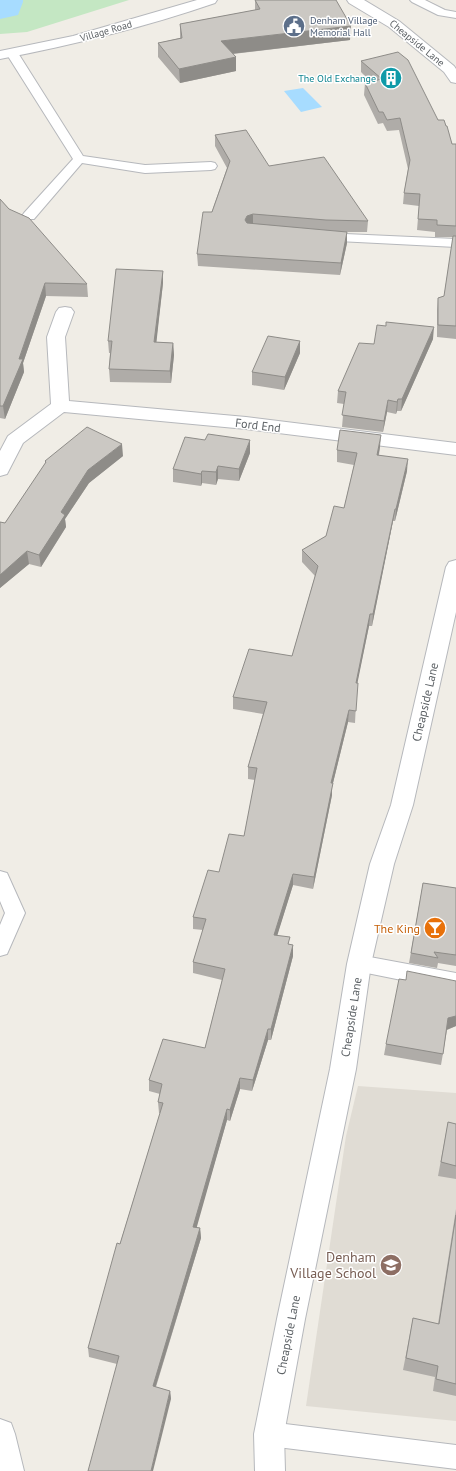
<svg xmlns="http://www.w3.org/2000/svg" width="456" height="1471" viewBox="0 0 456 1471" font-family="'PT Sans',sans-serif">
<rect width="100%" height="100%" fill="#f0ede6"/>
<path fill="#e0dcd4" d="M358,1086L456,1093V1421L306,1406L346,1136Z"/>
<path fill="#c4e7c3" d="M0,0H129L27,32L0,34Z"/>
<path fill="#a7dcff" d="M0,0H23V2L18,15L0,19Z
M303,88L322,107L301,112L284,91Z"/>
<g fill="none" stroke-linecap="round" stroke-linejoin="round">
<g stroke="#b6b8bc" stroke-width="2">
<path id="service" d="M410,0H425L445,10L456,12V18L438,15L412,2Z
M12,50L16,51L18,53L83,156L145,165L211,162L215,163L217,166L215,169L211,170L145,173L82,163L34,219H24L22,216L24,213L73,159L6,53L8,51Z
M323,233L456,239V247L318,240L316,237L318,234Z
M0,871L7,873L25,913L7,954L0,956V925L5,913L0,901Z
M359,955L456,973V991L352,970L349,964L352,958Z
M269,1422L456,1445V1469L269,1446L260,1443L257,1434L260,1425Z"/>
</g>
<g stroke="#b6b8bc" stroke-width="2">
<path id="minor" d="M197,0H217L215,3C145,27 73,45 0,59V51L73,36Z
M347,0H364L399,21L454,66L456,69V83L451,82L444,72L389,27L349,3Z
M65,307L71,308L74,312L65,337L69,401L246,417L456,443V455L246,429L64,412L23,443L7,474L0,476V451L8,436L51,404L47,337L56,312L59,308Z
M456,560V612L413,805L394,864L371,964L356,1069L305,1319L284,1434L285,1471H255L254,1434L277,1319L330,1069L347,964L370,864L391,805L446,567L449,562Z
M0,1419L11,1423L15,1434L24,1471H0Z"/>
</g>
<use href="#service" fill="#fff" fill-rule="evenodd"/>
<use href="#minor" fill="#fff" fill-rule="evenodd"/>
</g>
<path fill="#afaca8" d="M255,0L350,40L233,54L236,57V71L180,83L158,57V43L180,38V24L255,10Z
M361,61L446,126L452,144H456V339L437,337V310L438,298L444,296L453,237H435V232L417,230L419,206L403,204L404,193L408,169L399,130L387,131L383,123L378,124L364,95L365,83L371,82L361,72Z
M215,135L269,166L368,221L367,232H347V243L340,275L198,266L197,254L227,168L215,146Z
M0,199L9,209L87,284L88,297L46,296L23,363L24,372L5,419L0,418Z
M163,271V283L156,342L173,343L174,355L171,383L110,382L109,369L110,353H109L108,341Z
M433,339L401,411H397L396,414L387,412L383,432L342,427L344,404L337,403L338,391L374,344Z
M300,341V353L284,390L252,385V372Z
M380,447L379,455L407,471L395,521H393L372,626H369L357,683L355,723L348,722L332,787V795L313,889L293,885L277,935L289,944L293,945V956L271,1040H268L252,1091L240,1089L230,1121L227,1120L196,1227L200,1228L201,1238L156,1387L170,1391L171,1399L117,1364L89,1357L88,1348L160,1113H159L158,1102L160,1094L149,1091V1080L205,1048L222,980L193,973V962L203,930L193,929V917L219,872L244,836L255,780L248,779V767L263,714L233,709V697L292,656L315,576L302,562V550L326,536L344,508L354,465L337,462V450Z
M250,453L239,481L218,479L216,485L202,483L201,486L173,482V469Z
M123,456L89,483L65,519L66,527L41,567L29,564L0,588V522L5,523L45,464V461Z
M423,883L456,888V966L438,963L437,968L409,963Z
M456,981V1026L447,1030L441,1065L384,1055L386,1044Z
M448,1122L456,1124V1179L438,1176Z
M456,1209V1396L433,1391L435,1377L403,1370L413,1318L438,1324Z"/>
<path fill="#8e8c88" d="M351,26L350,40L221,55V41Z
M236,57V71L180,83L179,69Z
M253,214V226L247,227L245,220L247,216Z
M347,232V243L340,275L341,263Z
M163,271V283L155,355L154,342Z
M45,283L46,296L23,363L24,372L5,419L3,406Z
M434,327L433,339L401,411L402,399Z
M300,341V353L284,390L285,377Z
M173,343L174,355L171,383L170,371Z
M398,399L397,411L396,414L397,402Z
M388,400L387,412L383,432L384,421Z
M381,435L380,447L376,467L377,455Z
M250,440V453L239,481V469Z
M122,444L123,456L89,483L65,519L66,527L41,567L39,555L61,512L88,470Z
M408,459L407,471L395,521L396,509Z
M218,466V479L216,485V472Z
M202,471V483L201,486V474Z
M395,509L393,521L372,626L373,614Z
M27,551L29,564L0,588V575Z
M370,614L369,626L355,695L356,683Z
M349,710L348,722L332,787V795L313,889L314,877L331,783Z
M293,874V885L274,946V935Z
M293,945V956L271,1040V1029Z
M456,1016V1026L446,1030L448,1018Z
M268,1029V1040L252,1091L253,1080Z
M240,1078V1089L230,1121V1110Z
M227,1109V1120L194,1237L193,1227Z
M200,1228L201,1238L153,1395V1386Z
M170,1391L171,1399L153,1471H151Z"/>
<path fill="#cbc8c3" stroke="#8e8c88" d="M255,0H336L351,26L221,41L236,57L179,69L158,43L182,38L180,24L260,9Z
M398,52L408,60L438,120H444L446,126H447L452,144H456V226L437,225V220L418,219L420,194L404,193L410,160L400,118L387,120L383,112H379L365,83L382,79L361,61Z
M246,130L269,166L324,157L368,221L326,220L253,214L247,216L245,220L247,223L347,232L341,263L197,254L203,212H212L230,161L215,135Z
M0,199L9,209L29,218L87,284L45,283L19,359H23L3,406H0Z
M453,236H456V326L438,325V298L444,296Z
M116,269L163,271L154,342L173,343L170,371L109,369L112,341H108Z
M386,322L434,327L402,399H398L397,402L388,400L384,421L342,415L346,392L338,391L359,343L374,344L377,325L386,326Z
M268,336L300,341L285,377L252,372Z
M87,427L122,444L88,470L61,512L65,515L39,555L27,551L0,575V522L5,523L46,462L45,461Z
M340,430L381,435L377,455L408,459L396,509H395L373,614H370L356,683H358L356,711L349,710L331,783H333L314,877L293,874L274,935L290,937L288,944L293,945L271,1029H268L253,1080L240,1078L230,1110L227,1109L193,1227L200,1228L153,1386L170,1391L151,1471H88L119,1356L88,1348L117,1243L120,1244L163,1103L158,1102L162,1084L149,1080L163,1039L205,1048L225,969L193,962L206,919L193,917L208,870L219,872L229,834L244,836L257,768L248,767L267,702L233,697L249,649L292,656L318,566L302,550L326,536L334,506L344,508L357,453L337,450Z
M208,434L250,440L239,469L218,466L216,472L202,471L201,474L173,469L185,437L205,440Z
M423,883L456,888V955L434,952L438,958L411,953Z
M407,971L456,981V1016L448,1018L443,1054L386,1044L399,979L406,980Z
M448,1122L456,1124V1166L441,1162Z
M456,1215V1384L436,1379L438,1366L406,1358L413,1318L439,1324Z"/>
<defs>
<g id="civic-disc" transform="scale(1.15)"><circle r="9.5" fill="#5c6f8a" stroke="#fff"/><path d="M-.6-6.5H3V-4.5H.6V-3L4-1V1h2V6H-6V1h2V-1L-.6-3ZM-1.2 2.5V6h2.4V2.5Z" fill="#fff"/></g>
<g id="building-disc" transform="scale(1.15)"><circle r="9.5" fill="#0f9aa8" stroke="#fff"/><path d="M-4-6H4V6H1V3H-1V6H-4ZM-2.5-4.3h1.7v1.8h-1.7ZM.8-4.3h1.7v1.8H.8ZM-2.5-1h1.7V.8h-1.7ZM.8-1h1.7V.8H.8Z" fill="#fff"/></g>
<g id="bar-disc" transform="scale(1.15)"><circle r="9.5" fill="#e8710a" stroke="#fff"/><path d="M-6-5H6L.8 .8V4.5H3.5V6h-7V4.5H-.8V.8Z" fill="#fff"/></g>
<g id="school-disc" transform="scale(1.15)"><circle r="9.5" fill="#8d6e63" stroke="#fff"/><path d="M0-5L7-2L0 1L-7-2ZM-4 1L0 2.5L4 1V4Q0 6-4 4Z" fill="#fff"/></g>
</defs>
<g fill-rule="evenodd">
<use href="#civic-disc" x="294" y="26"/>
<use href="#building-disc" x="391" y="78"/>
<use href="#bar-disc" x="435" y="928"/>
<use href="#school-disc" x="391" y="1265"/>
</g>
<g text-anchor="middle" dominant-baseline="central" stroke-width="3" stroke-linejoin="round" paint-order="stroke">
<g font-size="10" fill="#4e5e75" stroke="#fff" text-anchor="start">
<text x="310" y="20">Denham Village<tspan x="310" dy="12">Memorial Hall</tspan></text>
</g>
<g font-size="10" fill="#5d6266" stroke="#fff">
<text transform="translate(106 31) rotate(-16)">Village Road</text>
<text transform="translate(417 43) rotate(39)">Cheapside Lane</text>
</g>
<g font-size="10" fill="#0d838f" stroke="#fff" text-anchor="end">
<text x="376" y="78">The Old Exchange</text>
</g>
<g font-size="12" fill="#5d6266" stroke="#fff">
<text transform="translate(258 425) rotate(7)">Ford End</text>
<text transform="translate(425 702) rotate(-77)">Cheapside Lane</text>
<text transform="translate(351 1017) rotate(-81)">Cheapside Lane</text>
<text transform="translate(288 1335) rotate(-79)">Cheapside Lane</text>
</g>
<g font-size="12" fill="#c56008" stroke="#fff" text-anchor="end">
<text x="420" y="928">The King</text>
</g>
<g font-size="14" fill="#785e54" stroke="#fff" text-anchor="end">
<text x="376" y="1257">Denham<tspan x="376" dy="16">Village School</tspan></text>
</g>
</g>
</svg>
